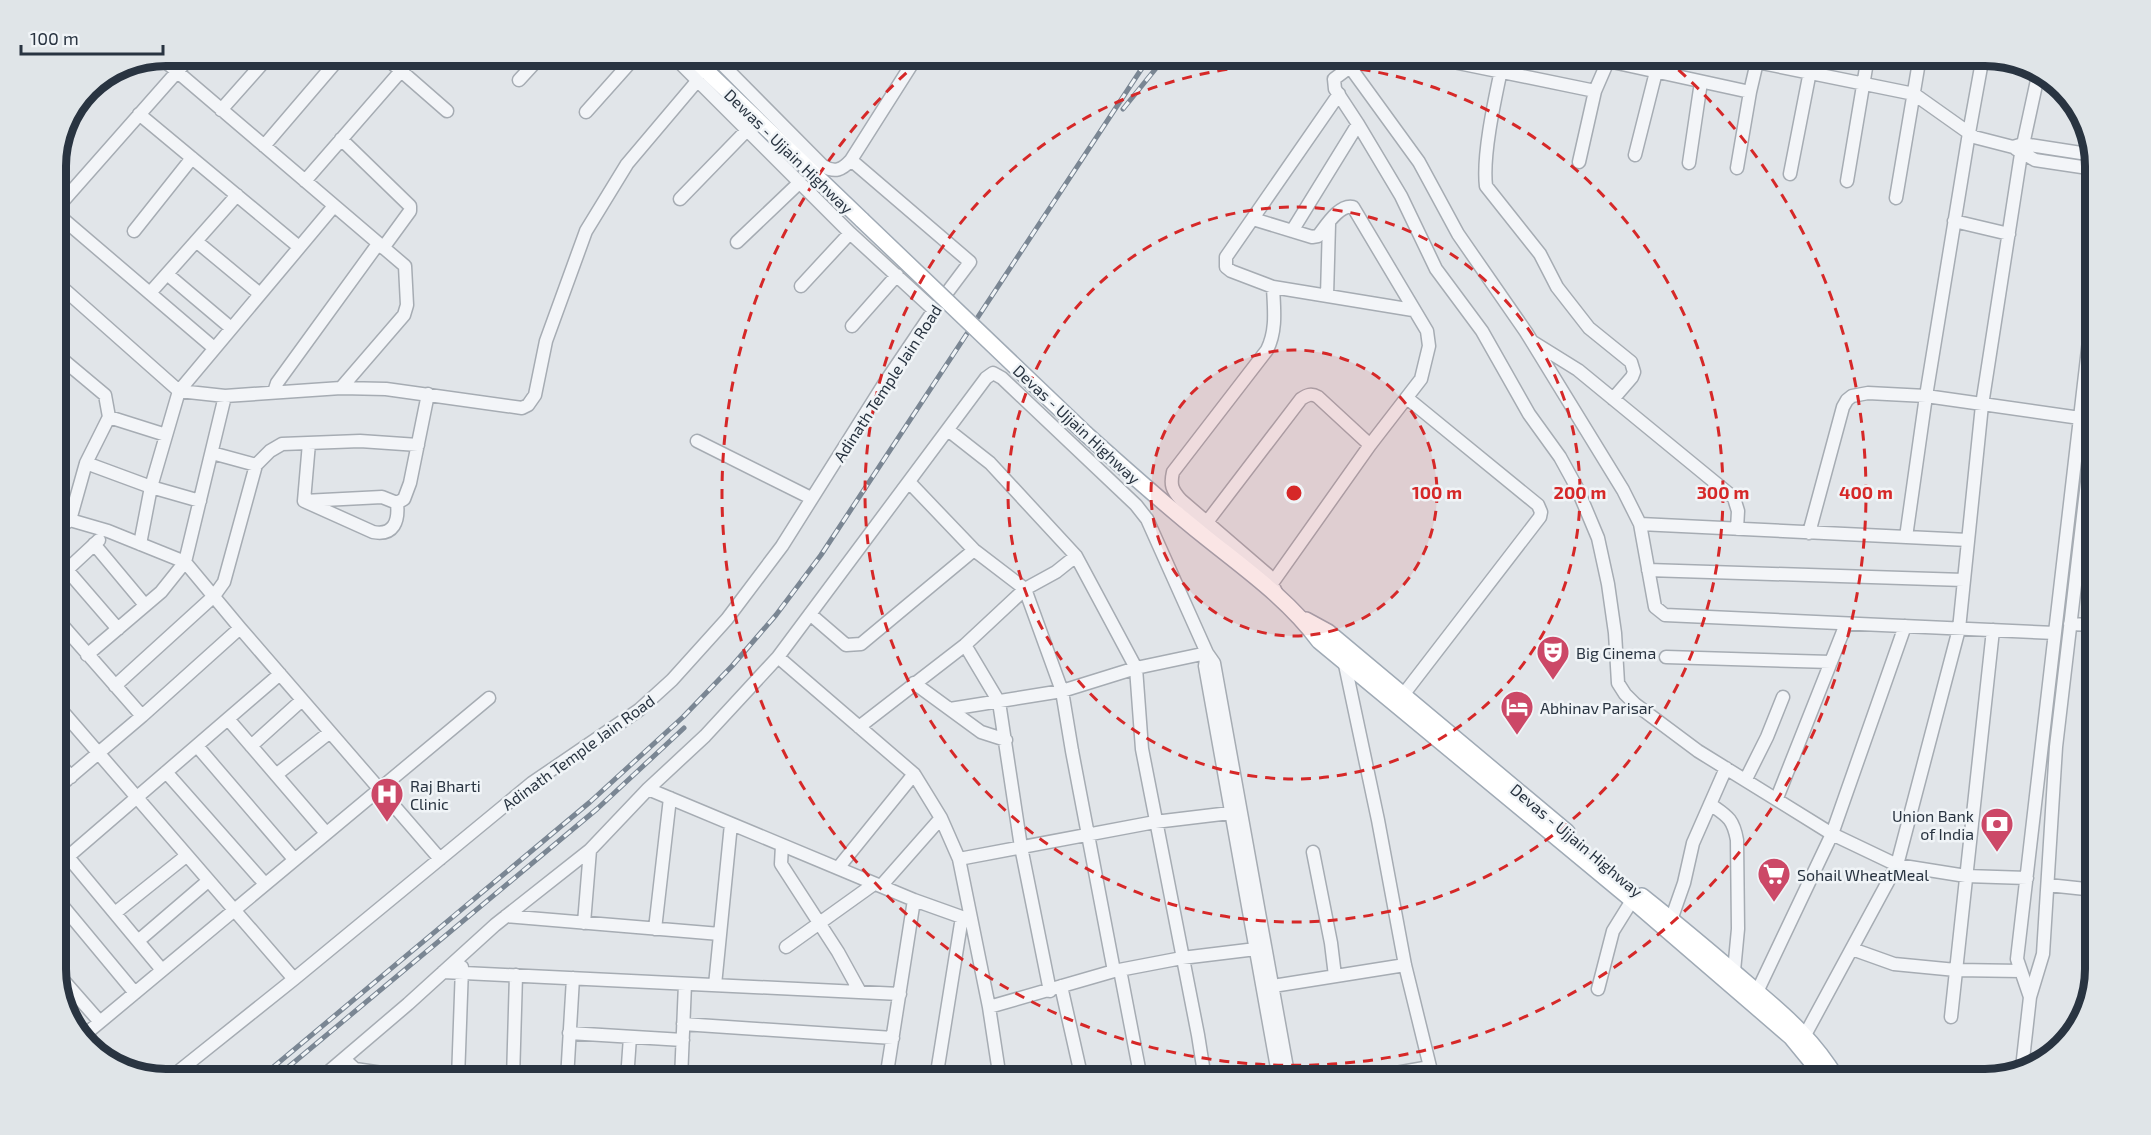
<svg xmlns="http://www.w3.org/2000/svg" width="2151" height="1135" viewBox="0 0 2151 1135" font-family="'Exo 2',sans-serif">
<rect width="100%" height="100%" fill="#e1e5e9"/>
<g fill="none" stroke-linecap="round" stroke-linejoin="round">
<g stroke="#a6acb3" stroke-width="15">
<path id="minor" d="M384,56L447,111
M472,56L479,61
M673,56L850,233L934,310
M714,56L823,166C835,173 842,170 851,160L917,56
M1346,56L1350,67L1419,162L1458,234L1526,332L1623,490L1640,524L1655,607L1665,615L2055,633
M1504,56C1497,90 1482,152 1486,186L1540,254L1557,287L1589,328L1631,362L1634,372L1632,377L1613,399
M1585,56L1750,92L1757,62L1914,94L1969,133L1926,396L1906,537
M1732,56L1757,62L1758,56
M1983,56L1969,133L1974,137L2013,147L2023,144L2094,155
M160,57L405,266L407,305L404,315L341,388
M1429,57L1595,91L1608,61
M1350,67L1334,79L1335,89L1358,124L1401,196L1436,269L1482,331L1529,414L1560,457L1577,488L1598,538L1608,584L1615,633L1618,683L1625,694L1635,704L1698,751L1832,834L1897,865L1966,876L2027,878
M728,69L742,56
M519,80L541,56
M221,110L269,56
M586,112L636,56
M139,114L299,247
M341,139L410,206V211L383,248
M264,146L341,56
M2016,149L2035,160L2095,169
M1635,155L1660,56
M1579,162L1595,91
M1689,163L1701,82
M1737,168L1750,92
M1790,174L1813,56
M305,181L414,56
M1847,181L1868,56
M1896,198L1920,56
M680,199L748,129
M56,209L191,56
M56,213L214,348
M1253,219L1312,237L1318,236C1326,226 1339,204 1353,207L1427,331L1429,346L1421,379L1370,445L1273,582
M1954,221L2009,234
M134,231L192,158
M1292,231L1358,124
M196,241L260,294
M737,242L800,182
M167,274L231,328
M56,282L179,391L225,396L341,388L386,389L522,408L528,405L535,395L546,341L586,231L627,164L698,80
M801,286L850,233
M1273,287L1413,310
M150,293L237,195
M1327,296L1329,224
M852,326L897,275
M1533,342L1578,370L1734,498L1738,511L1737,529
M56,354L105,395L109,417L86,463L70,520L56,530
M274,392L277,383L378,244
M109,417L166,435
M948,430L990,463L1076,556L1136,668L1142,749L1198,1035L1205,1079
M697,441L811,498
M212,453L256,465
M86,463L151,487L200,501
M909,482L974,550L1025,589L1062,691L1072,751L1114,971
M382,497L397,503C399,521 394,536 373,532L304,501Z
M304,501L309,443
M397,503L404,499L410,483L428,394
M56,513L70,520L108,531L185,562L240,628L440,859
M1207,522L1301,399C1307,395 1311,393 1318,397L1370,445
M1640,524L1968,540
M1809,533L1843,407L1847,400L1852,396L1868,393L1926,396L2080,418
M94,544L145,605
M140,544L151,487L179,391L334,206
M67,570L118,629
M1648,570L1964,580
M56,580L99,540
M1277,594L1268,575L1181,500C1172,490 1170,485 1173,472L1267,350C1277,330 1274,309 1273,287L1231,271L1226,267V257L1339,94
M810,614L846,645L861,644L974,550
M56,618L142,716
M2070,624L2095,625
M965,645L999,702L1021,847L1050,991
M1207,653L1205,666L1279,1079
M87,655L161,592L185,562L225,396
M778,657L914,774L941,818L959,859L989,1007L1000,1079
M1666,657L1831,662
M1344,660L1378,820L1405,965L1433,1079
M914,683L981,732L1006,740
M115,686L214,596L224,582L256,465L270,451L282,444L360,441L418,445
M1403,695L1540,517L1541,512L1538,505L1407,398
M56,704L294,979
M950,709L1062,691L1136,668L1207,653
M228,719L326,833
M859,727L965,645L1025,589L1056,572L1076,556
M197,746L294,859
M251,746L302,700
M56,760L71,777
M166,772L265,884
M276,775L330,732
M1746,779L1767,737L1783,697
M56,789L142,716L240,628
M648,789L914,900L970,920
M1777,798L1846,624
M1710,804C1727,816 1733,818 1737,840L1738,929L1734,971
M782,845L781,864L838,952L860,992
M1313,852L1331,943L1335,976
M68,857L162,970
M959,859L1155,822L1230,813
M56,867L280,674
M838,868L914,774
M2048,885L2095,890
M881,886L941,818
M56,898L135,993
M115,913L186,856
M506,916L720,934
M1671,920L1684,883L1693,843L1726,768
M584,923L590,850
M655,929L670,798
M138,941L208,881
M786,947L874,884
M1852,949L1894,964L1956,970L2021,971
M1120,970L1141,1079
M56,972L100,1022
M443,972L900,994
M715,985L731,824
M1061,986L1082,1079
M1273,986L1405,965
M1598,989L1613,931L1636,894
M1757,992L1832,834L1905,626
M2030,997L2017,959L2095,289
M989,1007L1114,971L1182,958L1256,949
M1951,1017L1993,630
M683,1024L893,1038
M569,1033L683,1040
M1805,1035L1897,865L1959,629L1982,405L2021,154L2039,71
M82,1037L489,698
M344,1059L355,1069L423,1079
M2022,1068L2030,997L2043,954L2056,747L2095,414
M169,1079L294,979L532,783L639,710L672,680L727,619L782,546L884,384L934,310L970,262L851,160
M320,1079L408,1004L495,925L590,850L648,789L705,736L778,657L986,378L993,373L1002,378L1136,505L1147,519L1207,653L1214,663L1289,1079
M458,1079L462,967
M513,1079L516,975
M567,1079L573,978
M627,1079L630,1037
M681,1079L685,984
M886,1079L914,900
M936,1079L962,917
M1362,1079L1430,1067"/>
</g>
<g stroke="#a0aab5" stroke-width="18">
<path id="major" d="M691,56L862,220
M1086,434C1125,469 1164,504 1204,536C1245,569 1288,599 1319,641L1632,900L1791,1037L1814,1065L1821,1079
M1306,620L1328,632L1567,832
M1642,896C1681,927 1719,959 1756,991C1789,1019 1815,1042 1837,1079"/>
</g>
<use href="#minor" stroke="#f3f5f8" stroke-width="12"/>
<use href="#major" stroke="#fff" stroke-width="15"/>
<g stroke="#7a8693" stroke-width="5">
<path id="rail" d="M1123,109L1166,56
M259,1079L590,802L683,717L732,666L776,615L821,555L1150,56
M274,1079L597,809L684,728"/>
</g>
<use href="#rail" stroke="#f0f4f7" stroke-width="3" stroke-dasharray="9" stroke-linecap="butt"/>
<g stroke="#a0aab5" stroke-width="18" stroke-linecap="butt">
<path id="major-bridge" d="M862,220L1086,434"/>
</g>
<use href="#major-bridge" stroke="#fff" stroke-width="15"/>
</g>
<circle cx="1294" cy="493" r="143" fill="#d62828" fill-opacity=".12"/>
<g fill="none" stroke="#d62828" stroke-width="3" stroke-dasharray="10 8">
<circle cx="1294" cy="493" r="143"/>
<circle cx="1294" cy="493" r="286"/>
<circle cx="1294" cy="493" r="429"/>
<path d="M1665 58A572 572 0 1 1 923 58"/>
</g>
<defs>
<g id="theatre-pin" transform="scale(1.725)"><path d="M0 17L-7.5 6A9.5 9.5 0 1 1 7.5 6Z" fill="#cc4867" stroke="#f0f4f7"/><path d="M-5-5.5Q0-4 5-5.5V0Q5 5 0 6Q-5 5-5 0ZM-3.3-2.5H-1v1.5H-3.3ZM1-2.5H3.3v1.5H1ZM-2.8 1Q0 5.5 2.8 1Z" fill="#fff"/></g>
<g id="hotel-pin" transform="scale(1.725)"><path d="M0 17L-7.5 6A9.5 9.5 0 1 1 7.5 6Z" fill="#cc4867" stroke="#f0f4f7"/><path d="M-6-4.5h1.5V1H6V5H4.5V3h-9V5H-6ZM-4 0a1.8 1.8 0 1 1 3.6 0ZM.5 0V-2.5h3Q6-2.5 6 0Z" fill="#fff"/></g>
<g id="hospital-pin" transform="scale(1.725)"><path d="M0 17L-7.5 6A9.5 9.5 0 1 1 7.5 6Z" fill="#cc4867" stroke="#f0f4f7"/><path d="M-5-5h3v3.5h4V-5h3V5h-3V1.5h-4V5h-3Z" fill="#fff"/></g>
<g id="bank-pin" transform="scale(1.725)"><path d="M0 17L-7.5 6A9.5 9.5 0 1 1 7.5 6Z" fill="#cc4867" stroke="#f0f4f7"/><path d="M-6-4H6V4H-6ZM0-2.3a2.3 2.3 0 1 0 0 4.6a2.3 2.3 0 1 0 0-4.6Z" fill="#fff"/></g>
<g id="supermarket-pin" transform="scale(1.725)"><path d="M0 17L-7.5 6A9.5 9.5 0 1 1 7.5 6Z" fill="#cc4867" stroke="#f0f4f7"/><path d="M-6-5.5h2.5l.6 2H6L4.5 2H-2.5L-4.4-4H-6ZM-1.5 3.2a1.3 1.3 0 1 0 .1 0ZM3 3.2a1.3 1.3 0 1 0 .1 0Z" fill="#fff"/></g>
</defs>
<g fill-rule="evenodd">
<use href="#theatre-pin" x="1553" y="652"/>
<use href="#hotel-pin" x="1517" y="707"/>
<use href="#hospital-pin" x="387" y="794"/>
<use href="#bank-pin" x="1997" y="824"/>
<use href="#supermarket-pin" x="1774" y="874"/>
</g>
<g text-anchor="middle" dominant-baseline="central" stroke-width="5" stroke-linejoin="round" paint-order="stroke">
<g font-size="16" fill="#293441" stroke="#f0f4f7">
<text transform="translate(789 151) rotate(44)">Dewas - Ujjain Highway</text>
<text transform="translate(887 383) rotate(-57)">Adinath Temple Jain Road</text>
<text transform="translate(1077 424) rotate(43)">Devas - Ujjain Highway</text>
<text transform="translate(578 752) rotate(-36)">Adinath Temple Jain Road</text>
<text transform="translate(1577 840) rotate(40)">Devas - Ujjain Highway</text>
</g>
<g font-size="16" fill="#293441" stroke="#f0f4f7" text-anchor="start">
<text x="1576" y="652">Big Cinema</text>
<text x="1540" y="707">Abhinav Parisar</text>
<text x="410" y="785">Raj Bharti<tspan x="410" dy="18">Clinic</tspan></text>
<text x="1974" y="815" text-anchor="end">Union Bank<tspan x="1974" dy="18">of India</tspan></text>
<text x="1797" y="874">Sohail WheatMeal</text>
</g>
</g>
<path d="M0 0H2151V1135H0ZM166 66H1985A100 100 0 0 1 2085 166V969A100 100 0 0 1 1985 1069H166A100 100 0 0 1 66 969V166A100 100 0 0 1 166 66Z" fill="#e0e5e8" fill-rule="evenodd"/>
<path fill="none" stroke="#293441" stroke-width="8" d="M166 66H1985A100 100 0 0 1 2085 166V969A100 100 0 0 1 1985 1069H166A100 100 0 0 1 66 969V166A100 100 0 0 1 166 66Z"/>
<circle cx="1294" cy="493" r="9" fill="#d62828" stroke="#f0f4f7" stroke-width="3"/>
<g font-size="18" text-anchor="middle" font-weight="bold" fill="#d62828" stroke="#f0f4f7" stroke-width="5" stroke-linejoin="round" paint-order="stroke">
<text x="1437" y="499">100 m</text>
<text x="1580" y="499">200 m</text>
<text x="1723" y="499">300 m</text>
<text x="1866" y="499">400 m</text>
</g>
<path d="M21 45v9h142v-9" fill="none" stroke="#293441" stroke-width="3"/>
<text x="30" y="45" font-size="18" fill="#293441" stroke="#f0f4f7" stroke-width="4.5" paint-order="stroke">100 m</text>
</svg>
